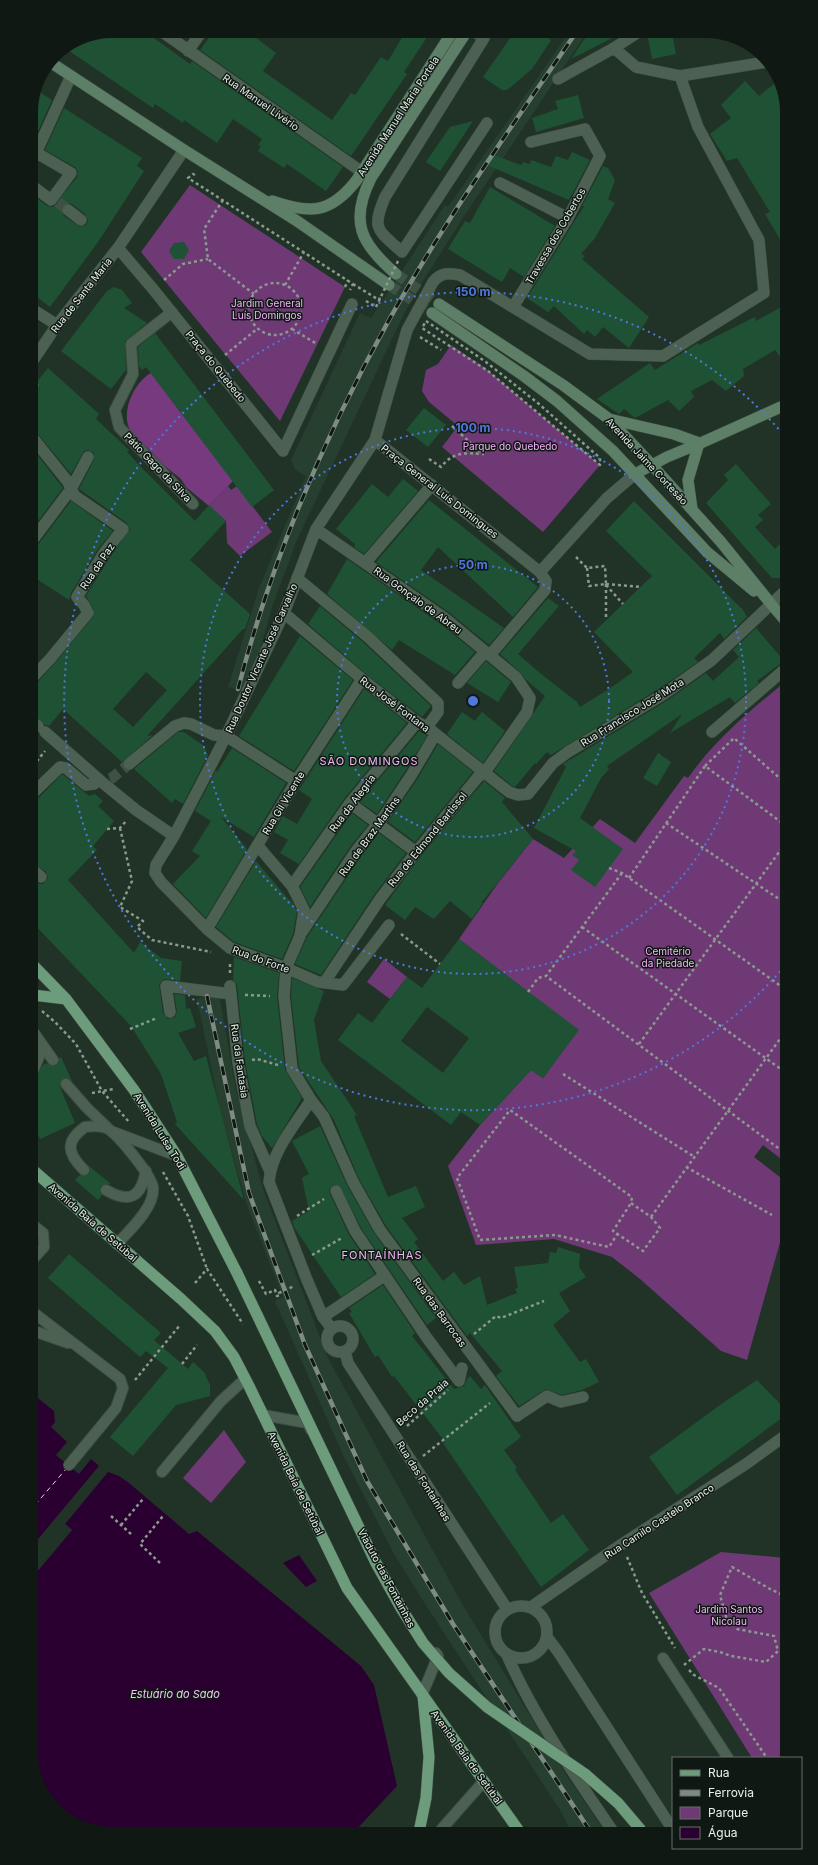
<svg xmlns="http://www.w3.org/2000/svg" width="818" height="1865" viewBox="0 0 818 1865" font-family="Inter,sans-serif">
<rect width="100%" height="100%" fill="#213327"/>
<path fill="#263f2e" d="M570,31H588L463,218L418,289L403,316L297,540L273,604L248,692L228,687L259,588L306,476L295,470L291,460L360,313L371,318L445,205L448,207Z
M219,994L236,1090L263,1189L328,1358L461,1602L565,1773L604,1830L571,1831L560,1810L425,1604L394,1554L343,1455L275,1301L283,1297L247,1205L221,1115L197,999Z"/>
<path fill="#6f3975" d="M190,185L345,287L280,421L141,252Z
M451,345L485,368L600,465L543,532L442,447L458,426L429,402L422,391L426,370L438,364Z
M228,486L231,490L237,486L272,532L240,556L227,543L226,521L209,506Z
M784,683L785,1162L763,1145L754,1157L785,1181L786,1221L747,1360L721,1351L640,1279L612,1257L554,1239L476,1245L448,1166L480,1125L531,1070L543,1078L578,1030L459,939L498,883L533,839L564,858L600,819L635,843L684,776L688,778C714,741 749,711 784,683Z
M384,959L407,977L390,999L367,982Z
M224,1430L246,1462L211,1503L183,1478Z
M721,1552L786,1558L787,1753L785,1758H752L649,1593Z"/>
<path fill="#773a7e" d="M151,373L233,481L209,506L186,487L181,479L161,463L147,447L142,446C137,440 130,433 128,425C123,407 135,382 151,373Z"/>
<path fill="#2a0030" d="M34,1395L54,1411L55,1422L51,1427L67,1442L56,1455L79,1474L91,1459L99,1466L35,1543Z
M108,1472L119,1476L129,1483L189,1534L197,1531L361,1666L374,1685L397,1786L354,1832L107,1834L63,1817L35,1779V1574L72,1530L65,1524Z
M299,1555L317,1581L306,1587L283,1563Z"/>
<path fill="#213327" d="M101,1464V1467L35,1545V1543Z
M107,1470H109L65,1524L72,1530L35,1574V1571L69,1530L63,1525V1523Z"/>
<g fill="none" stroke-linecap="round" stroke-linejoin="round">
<path stroke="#f5c1fa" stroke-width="1" stroke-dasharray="5 4" stroke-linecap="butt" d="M35,1505L66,1469"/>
</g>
<path fill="#1f5234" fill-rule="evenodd" d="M112,31H144L190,64L192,61L343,167L326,191L287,164L284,168L258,151L261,146L258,145L262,139L233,119L217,143L184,120L183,123L155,104L153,108L65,48L81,37Z
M214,31H247L276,53L263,71L332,120L351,93L355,95L381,57L388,61L406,31H431L404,72L407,74L351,156L200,50Z
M515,31H538L551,40L532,69L507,90H502L483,77Z
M590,31H626L571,59Z
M672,33L676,54L652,59L648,38Z
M779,80L783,86V244L765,214L770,212L737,158L727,161L710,134L731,118L721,105L745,81L759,96Z
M35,89L52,100L32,145L31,107Z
M578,95L584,118L536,132L532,118L558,109L555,101Z
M64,108L142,158L137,166L144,171L98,242L50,307L32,293L31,194L47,206L53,207L77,177L78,172L75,167L45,150ZM66,203L72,204L85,214L88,221L86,225L80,227L64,216L61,209Z
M473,121L440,171L426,162L450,127Z
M572,152L590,160L569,200L487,165L491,154L521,165L523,162L530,164L531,160L551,167L556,156L568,160Z
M603,166L608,168L615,180L608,199L615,203L595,238L581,254L585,256L582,259L649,317L629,348L603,327L595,337L587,330L584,334L554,306L548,312L527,298L584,206H582Z
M490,187L555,226L524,277L510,268L502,282L448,249L465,221L470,223Z
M184,242L189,250L184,259H174L169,251L174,243Z
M114,287L122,290L132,303L124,308L147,323L125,341L126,370L111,389L61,351L107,291Z
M783,306V360L775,350L743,369L744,376L726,391L712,380L691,391L694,397L679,411L668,400L635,418L624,409L619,414L597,399L650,363L655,370L698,343L699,345L755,317L756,321Z
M155,333L274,490L252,507L146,367L142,370L139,366L138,347Z
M48,368L99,414L96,419L129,450L127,452L140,466L195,521L209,505L226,521L190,560L250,614L245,629H243L147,736L153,735L122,762L63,709L49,726L45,725L37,717L33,715V687L55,663L93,617L94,610L86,596L110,557L130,529L127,523L79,489L94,460V453L88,450L84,451L71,474L37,433L32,430V388ZM146,672L167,690L133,727L113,709Z
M424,408L446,425L428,447L406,430Z
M32,448L63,488L32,529Z
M736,464L771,504L758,515L763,520L755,527L775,549L784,540V578H772L706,503L728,480L724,475Z
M403,479L418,491L364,554L354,547L355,544L336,529L372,484L388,497Z
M429,500L538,587L513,617L438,547L421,570L504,628L489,645L450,613L376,562Z
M71,501L113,531L98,549L71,593L69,600L32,576V548L38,545Z
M634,501L743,610L747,617L724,639L720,633L694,658L698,662L660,688L551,755L547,752L536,764L535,763L515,787L512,786L494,771L545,696L525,679L520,672L500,654L548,598L559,606L518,654L540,673L577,702L580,707L609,689L633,672L594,632L652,576L606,531Z
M347,559L442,625L475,652L455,675L399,640L392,650L327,594Z
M320,606L363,642L431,706L422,717L366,674L308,624Z
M756,628L784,661L757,681L759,683L735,703L730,697L670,733L682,714L607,766L609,769L601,778L580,818L623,849L595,887L571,870L579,860L572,855L576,851L534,828L566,767L563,764L668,700L706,673L713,681L739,657L733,650Z
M300,636L353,680L294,771L239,736Z
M486,661L511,682L498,702L467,683Z
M364,689L407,723L344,799L299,864L280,853L288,840L274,832L283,816L297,824L312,799L299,790Z
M462,712L475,721L482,712L505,731L483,763L447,734Z
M419,731L427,736L406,770L377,814L360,802Z
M178,732H184L204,746L208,755L183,804L175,799L172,803L134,769Z
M438,744L473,772L415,842L388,822L418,778Z
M232,748L286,783L254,837L221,817L247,849L206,918L173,884L200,856L192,851L211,821L195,811L216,770L217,772Z
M658,753L671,762L657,786L643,778Z
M62,774L89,796L95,794L103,801L98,806L114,821L93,846L97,850L68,880L134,953L140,942L161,958L182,961L180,981L164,979L159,984L163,1013L168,1019L175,1017L177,1011L174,994L185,995L186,1009L190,1008L196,1027L178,1033L194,1061L206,1056L244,1200L175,1124L177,1122L161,1074L131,1026L33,923V879L39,884H43L48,878L46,872L33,863V804Z
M484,781L505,798L502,802L533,839L482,902L483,903L472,919L450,901L434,919L415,907L405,920L385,905L421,856Z
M352,813L368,825L350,847L310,907L300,887Z
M379,833L406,853L374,895L321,975L295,964L307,937L362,855Z
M256,861L289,900L290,899L297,911L293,934L282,959L234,942L216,927Z
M459,939L579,1030L543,1078L531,1070L480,1125L461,1112L451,1125L338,1040L358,1013L372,1023L407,977L422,988ZM427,1007L469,1038L443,1073L401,1041Z
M234,957L279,973L277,997L285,1070L302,1098L272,1148L262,1136L257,1124L245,1061L237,985L233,980Z
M292,978L324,991L314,1020L321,1061L357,1115L354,1116L388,1197L416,1186L425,1207L402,1218L418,1239L414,1242L443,1281L454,1272L464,1285L480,1276L487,1305L517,1293L515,1289L518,1288L514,1267L548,1263L550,1252L556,1253L558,1247L580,1254L579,1267L586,1277L559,1293L570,1311L553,1325L580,1362L586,1359L599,1382L582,1390L562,1395L546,1389L519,1406L496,1376L502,1371L470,1333L467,1336L386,1226L359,1179L334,1120L299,1067L291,996Z
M61,1057L72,1081L68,1078H64L60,1082V1087L75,1123L40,1139L34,1125V1118L38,1116L34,1106V1075L38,1074L43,1065L47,1063L51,1066H56L59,1062V1058Z
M320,1126L347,1185L374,1233L436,1318L427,1325L361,1228L340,1186L333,1185L329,1190L330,1194L349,1235L375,1274L341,1297L294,1227L292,1221L309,1211L302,1178L309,1174L292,1141Z
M89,1166L111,1184H105L100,1187V1191L102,1195L98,1200L75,1180L80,1175L85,1176L89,1174L90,1172Z
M69,1254L161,1333L154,1340L188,1369L193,1362L204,1372L210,1385V1396L176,1405L133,1456L110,1437L168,1368L146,1351L140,1357L48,1278Z
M383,1285L415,1333L412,1336L454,1389L464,1386L467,1379L470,1376L481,1389L485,1385L521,1437L504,1450L517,1468L515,1470L551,1523L563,1514L589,1550L541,1587L443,1443L445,1442L394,1376L392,1377L378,1355L375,1357L349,1313L352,1312L349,1308Z
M757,1380L786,1410V1415L677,1495L649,1457L720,1405Z"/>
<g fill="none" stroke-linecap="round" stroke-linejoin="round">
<path stroke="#3f5044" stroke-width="11" stroke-dasharray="11 5.5" stroke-linecap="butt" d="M58,202L68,210"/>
<path stroke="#3f5044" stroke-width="11" stroke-dasharray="11 5.5" stroke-linecap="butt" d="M94,784L112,778L129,764"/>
<path stroke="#3f5044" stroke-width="11" stroke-dasharray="11 5.5" stroke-linecap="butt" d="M396,274L439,304
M389,285L432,313"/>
<g stroke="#3e4f44" stroke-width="12">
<path id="service" d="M172,312L131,344L133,374L115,410L119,427L193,504
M34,1033L53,1060
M34,1069L43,1047
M66,1084L86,1107L111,1131L177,1156
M84,1170C68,1154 64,1142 85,1127C93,1126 104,1125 111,1131C120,1138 153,1177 153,1188C155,1207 129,1231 117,1244
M106,1190C130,1204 141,1197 146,1171
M34,1226L43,1233L44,1247L34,1258
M34,1313L120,1379L123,1388L116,1408L69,1465
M34,1331L68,1343
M263,1415L308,1423L311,1430
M162,1472L221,1401L245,1379
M663,1658L728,1758
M422,1695L438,1656L436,1653
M439,1832L484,1781"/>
</g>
<g stroke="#3e4f44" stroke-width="12">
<path id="pedestrian" d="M31,152L42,156L71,173L51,200L31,185
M36,153L71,76
M500,183L568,218
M68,210L81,220
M513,307L568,218L600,156L585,129L531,142
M366,562L432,485
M297,578L368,637L438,703V712L427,727
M490,655L545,590L546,581L540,572
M33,677L50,659L88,613L84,605L77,597L104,553L123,529L75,496L71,489
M458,683L485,652
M230,948L286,968
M230,986L238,1062L250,1126L269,1169
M170,1012L166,986L231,994
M336,1191L355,1231L427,1338L459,1381L462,1368
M323,1317L384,1276
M517,1416L547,1396L561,1402L583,1397"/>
</g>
<g stroke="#3e4f44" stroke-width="12">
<path id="minor" d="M161,31L362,172
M473,31L484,38L385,197C371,230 378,230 402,252L487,123
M614,48L636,67L680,76L766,62
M188,51L202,31
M558,79L614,48L640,31
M118,248L153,289L283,451L352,304
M433,282C441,272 449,273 460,275L590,354L663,356L764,293L759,240L698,127L680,76
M32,309L57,325
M407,330L375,440L540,572L607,498L635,474
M32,362L57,325L118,248L184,150
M32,437L68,482L71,489
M316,529L446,619L516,677L530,698L527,712L485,772L478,777L416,852L380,899L324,983
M32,541L71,489L88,457
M284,613L362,679L417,722L427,727L509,792L518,795L528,794L553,763L568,752L664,694L712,660L784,592
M33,722L38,726
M45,732L103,783L136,810L174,836
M712,732L784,670
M129,764L175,726L184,723L191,724L214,735L226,736L296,781
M33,793L60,767L66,768L86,785L94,784
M350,803L416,852
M258,846L292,886L304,910L300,936L286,968L284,996L292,1069L311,1100C295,1125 271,1152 269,1182L307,1280L323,1317L332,1329
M33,870L41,877
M292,886L350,803L417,722
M207,929L296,781L362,679
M302,932L356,851L384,816L412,774L435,735
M230,948L207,929L161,882L155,873L156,865L174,836L226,736L284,613L316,529L375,440
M286,968L318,982L343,985L389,925
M311,1100L324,1117L353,1182L380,1230L517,1416
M327 1339a13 13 0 1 1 26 0a13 13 0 1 1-26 0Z
M345,1351L348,1363L507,1609
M495 1632a26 26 0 1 1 52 0a26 26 0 1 1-52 0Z
M531,1607L622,1544L746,1464L786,1435
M547,1637L559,1653L673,1830
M507,1655C533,1715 575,1776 612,1830"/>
</g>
<g stroke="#3e4f44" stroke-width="12">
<path id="secondary" d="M50,62L184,150L297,221L389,285
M272,201C310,214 330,214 356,181L453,31
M396,274C361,244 349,222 371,178L467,31
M439,304L563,385L609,419L651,464L721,542L771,604L784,619
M432,313L524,376L557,401L613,451L707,552L754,591
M609,419L674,434L699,443
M635,474L667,457L703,442L783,406
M692,509L688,480L699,443"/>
</g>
<g stroke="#3e4f44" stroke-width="12">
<path id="primary" d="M33,965L66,999L134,1090L177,1156L237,1273
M33,995L66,999
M34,1171L181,1299L215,1331L234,1357L249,1386L347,1588L519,1831
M419,1832L426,1798L429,1757L423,1696"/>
</g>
<path stroke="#8b998f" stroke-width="2.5" stroke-dasharray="3 3" stroke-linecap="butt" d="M195,175L193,174L188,178L353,284L350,290
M223,200L204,229L208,259L254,294
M164,280L183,264L208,259
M249 309a26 26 0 1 1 52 0a26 26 0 1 1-52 0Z
M353,284L379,300L380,297
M285,285L304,252
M345,287L348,280
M366,301L376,307
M426,321L486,362L539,404L600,458V465L488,371L422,328Z
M292,329L317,344
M420,337L441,350
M225,355L257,329
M32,391L38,384
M452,426L483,454
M429,459L441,467C454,451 465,453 484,454
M576,557L587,568L605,566L606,584L589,586L587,568
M606,584V620
M606,584L641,587
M606,585L623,604
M33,766L45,751
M705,766L734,738L784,782
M666,823L785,903
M120,828L132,881L120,907L143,921L137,927L152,940L211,952
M107,829L120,828L127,820
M609,868L622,873L785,989
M622,873L546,976L785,1153
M629,878L705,766L785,825
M582,927L785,1072
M401,934L440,964
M230,973V962
M528,992L538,978L546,976
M245,995L270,996
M42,1011L55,1022L76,1044L102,1091L129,1122
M130,1029L157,1018
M639,1044L785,844
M252,1060L257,1059L278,1065
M563,1074L693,1156
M92,1093L114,1089
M686,1167L772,1215
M163,1172L188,1216L207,1269
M631,1203L651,1217L660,1228L643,1251L613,1231Z
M297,1216L324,1199
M651,1217L785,1032
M618,1233L609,1247L555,1235L480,1240L457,1178L510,1110L632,1197L631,1203
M312,1255L342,1238
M259,1281L266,1294L275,1290L277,1296L280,1295L279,1293L294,1286
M195,1283L207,1269L243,1324
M474,1334L496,1316L501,1318L544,1301
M182,1364L197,1345
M135,1380L180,1325
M407,1426L448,1390
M423,1456L490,1403
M111,1516L131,1534
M121,1525L143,1499
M627,1557L642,1593L675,1648
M160,1563L140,1544L163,1516
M684,1665L704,1649L720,1652L731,1656L766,1662L778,1651L774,1636L737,1629L726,1617L720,1595L732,1567L770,1589L787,1597
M689,1670L694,1675L719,1688L767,1758"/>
<use href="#service" stroke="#4d6153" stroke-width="10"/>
<use href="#pedestrian" stroke="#4d6153" stroke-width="11"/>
<use href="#minor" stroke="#4d6153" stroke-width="11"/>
<use href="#secondary" stroke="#5d7e67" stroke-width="11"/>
<use href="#primary" stroke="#6d9c7c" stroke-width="11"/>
<g stroke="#7d8c81" stroke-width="4.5">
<path id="rail" d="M238,689C271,562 325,435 389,320C445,220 512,126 577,31
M207,996L249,1193L305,1345L367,1481L453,1624L590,1831"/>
</g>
<use href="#rail" stroke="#101813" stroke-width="3" stroke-dasharray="9" stroke-linecap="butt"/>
<g stroke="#3e4f44" stroke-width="12" stroke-linecap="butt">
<path id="minor-bridge" d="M407,330L433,282"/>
</g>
<g stroke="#3e4f44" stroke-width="12" stroke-linecap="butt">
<path id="primary-bridge" d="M237,1273L376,1563L401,1608L423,1643L449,1673L487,1707L585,1774L618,1803L641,1830"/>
</g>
<path stroke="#8b998f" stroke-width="2.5" stroke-dasharray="3 3" stroke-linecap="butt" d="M376,307L398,261"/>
<use href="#minor-bridge" stroke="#4d6153" stroke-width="11"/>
<use href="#primary-bridge" stroke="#6d9c7c" stroke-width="11"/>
</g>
<g fill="none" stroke="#5077dc" stroke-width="2" stroke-dasharray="2 4">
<circle cx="473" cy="701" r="136"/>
<circle cx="473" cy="701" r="273"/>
<path d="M784 967A409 409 0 1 1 782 433"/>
</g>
<g text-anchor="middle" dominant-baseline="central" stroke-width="3" stroke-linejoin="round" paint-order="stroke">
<g font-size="10" fill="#e7f2ea" stroke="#101813">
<text transform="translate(261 102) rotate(35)">Rua Manuel Livério</text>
<text transform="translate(398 116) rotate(-57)">Avenida Manuel Maria Portela</text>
<text transform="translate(555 236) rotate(-60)">Travessa dos Cobertos</text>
<text transform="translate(81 295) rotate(-52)">Rua de Santa Maria</text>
<text transform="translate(216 366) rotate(51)">Praça do Quebedo</text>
<text transform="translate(647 461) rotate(47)">Avenida Jaime Cortesão</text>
<text transform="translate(158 467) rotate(46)">Pátio Gago da Silva</text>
<text transform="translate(440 491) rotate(38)">Praça General Luís Domingues</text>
<text transform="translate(97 566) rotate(-56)">Rua da Paz</text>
<text transform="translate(418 600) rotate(36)">Rua Gonçalo de Abreu</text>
<text transform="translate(261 658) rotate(-66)">Rua Doutor Vicente José Carvalho</text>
<text transform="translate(395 704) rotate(37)">Rua José Fontana</text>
<text transform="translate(632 712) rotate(-32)">Rua Francisco José Mota</text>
<text transform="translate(283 803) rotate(-59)">Rua Gil Vicente</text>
<text transform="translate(352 803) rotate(-53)">Rua da Alegria</text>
<text transform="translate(369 836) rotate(-54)">Rua de Braz Martins</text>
<text transform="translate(427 839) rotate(-51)">Rua de Edmond Bartissol</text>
<text transform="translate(261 959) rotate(20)">Rua do Forte</text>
<text transform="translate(240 1061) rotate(82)">Rua da Fantasia</text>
<text transform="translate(160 1131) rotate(58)">Avenida Luísa Todi</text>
<text transform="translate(93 1222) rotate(41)">Avenida Baía de Setúbal</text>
<text transform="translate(440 1312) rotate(54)">Rua das Barrocas</text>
<text transform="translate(422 1402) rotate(-41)">Beco da Praia</text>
<text transform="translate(424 1481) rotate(58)">Rua das Fontaínhas</text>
<text transform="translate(296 1483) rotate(64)">Avenida Baía de Setúbal</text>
<text transform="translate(659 1521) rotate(-33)">Rua Camilo Castelo Branco</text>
<text transform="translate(387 1578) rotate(62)">Viaduto das Fontainhas</text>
<text transform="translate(467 1757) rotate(54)">Avenida Baía de Setúbal</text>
</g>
<g font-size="10" fill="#f7b2fe" stroke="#101813">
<text x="267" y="303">Jardim General<tspan x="267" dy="12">Luís Domingos</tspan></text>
<text x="510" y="446">Parque do Quebedo</text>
<text x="668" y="951">Cemitério<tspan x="668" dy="12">da Piedade</tspan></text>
<text x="729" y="1609">Jardim Santos<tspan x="729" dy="12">Nicolau</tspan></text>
</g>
<g font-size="11" letter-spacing="1" fill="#f0baf6" stroke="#101813">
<text x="369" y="761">SÃO DOMINGOS</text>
<text x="382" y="1255">FONTAÍNHAS</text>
</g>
<g font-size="11" font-style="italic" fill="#f5c1fa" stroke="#101813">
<text x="175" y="1694">Estuário do Sado</text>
</g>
</g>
<path d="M0 0H818V1865H0ZM112 38H706A74 74 0 0 1 780 112V1753A74 74 0 0 1 706 1827H112A74 74 0 0 1 38 1753V112A74 74 0 0 1 112 38Z" fill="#101813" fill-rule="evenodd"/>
<circle cx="473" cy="701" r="6" fill="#5077dc" stroke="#101813" stroke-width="2"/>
<g font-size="12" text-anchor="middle" font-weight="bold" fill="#5077dc" stroke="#101813" stroke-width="3" stroke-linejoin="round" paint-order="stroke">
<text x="473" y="296">150 m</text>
<text x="473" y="432">100 m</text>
<text x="473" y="569">50 m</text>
</g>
<rect x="672" y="1757" width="130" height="92" fill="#101813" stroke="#666f69"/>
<rect x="680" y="1770" width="20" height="6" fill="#6d9c7c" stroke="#666f69"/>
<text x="708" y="1777" font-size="12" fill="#e7f2ea">Rua</text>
<rect x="680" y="1790" width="20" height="6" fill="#7d8c81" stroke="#666f69"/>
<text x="708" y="1797" font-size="12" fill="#e7f2ea">Ferrovia</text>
<rect x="680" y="1807" width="20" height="12" fill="#6f3975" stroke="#666f69"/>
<text x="708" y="1817" font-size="12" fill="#e7f2ea">Parque</text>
<rect x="680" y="1827" width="20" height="12" fill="#2a0030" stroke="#666f69"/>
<text x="708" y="1837" font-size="12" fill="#e7f2ea">Água</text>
</svg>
